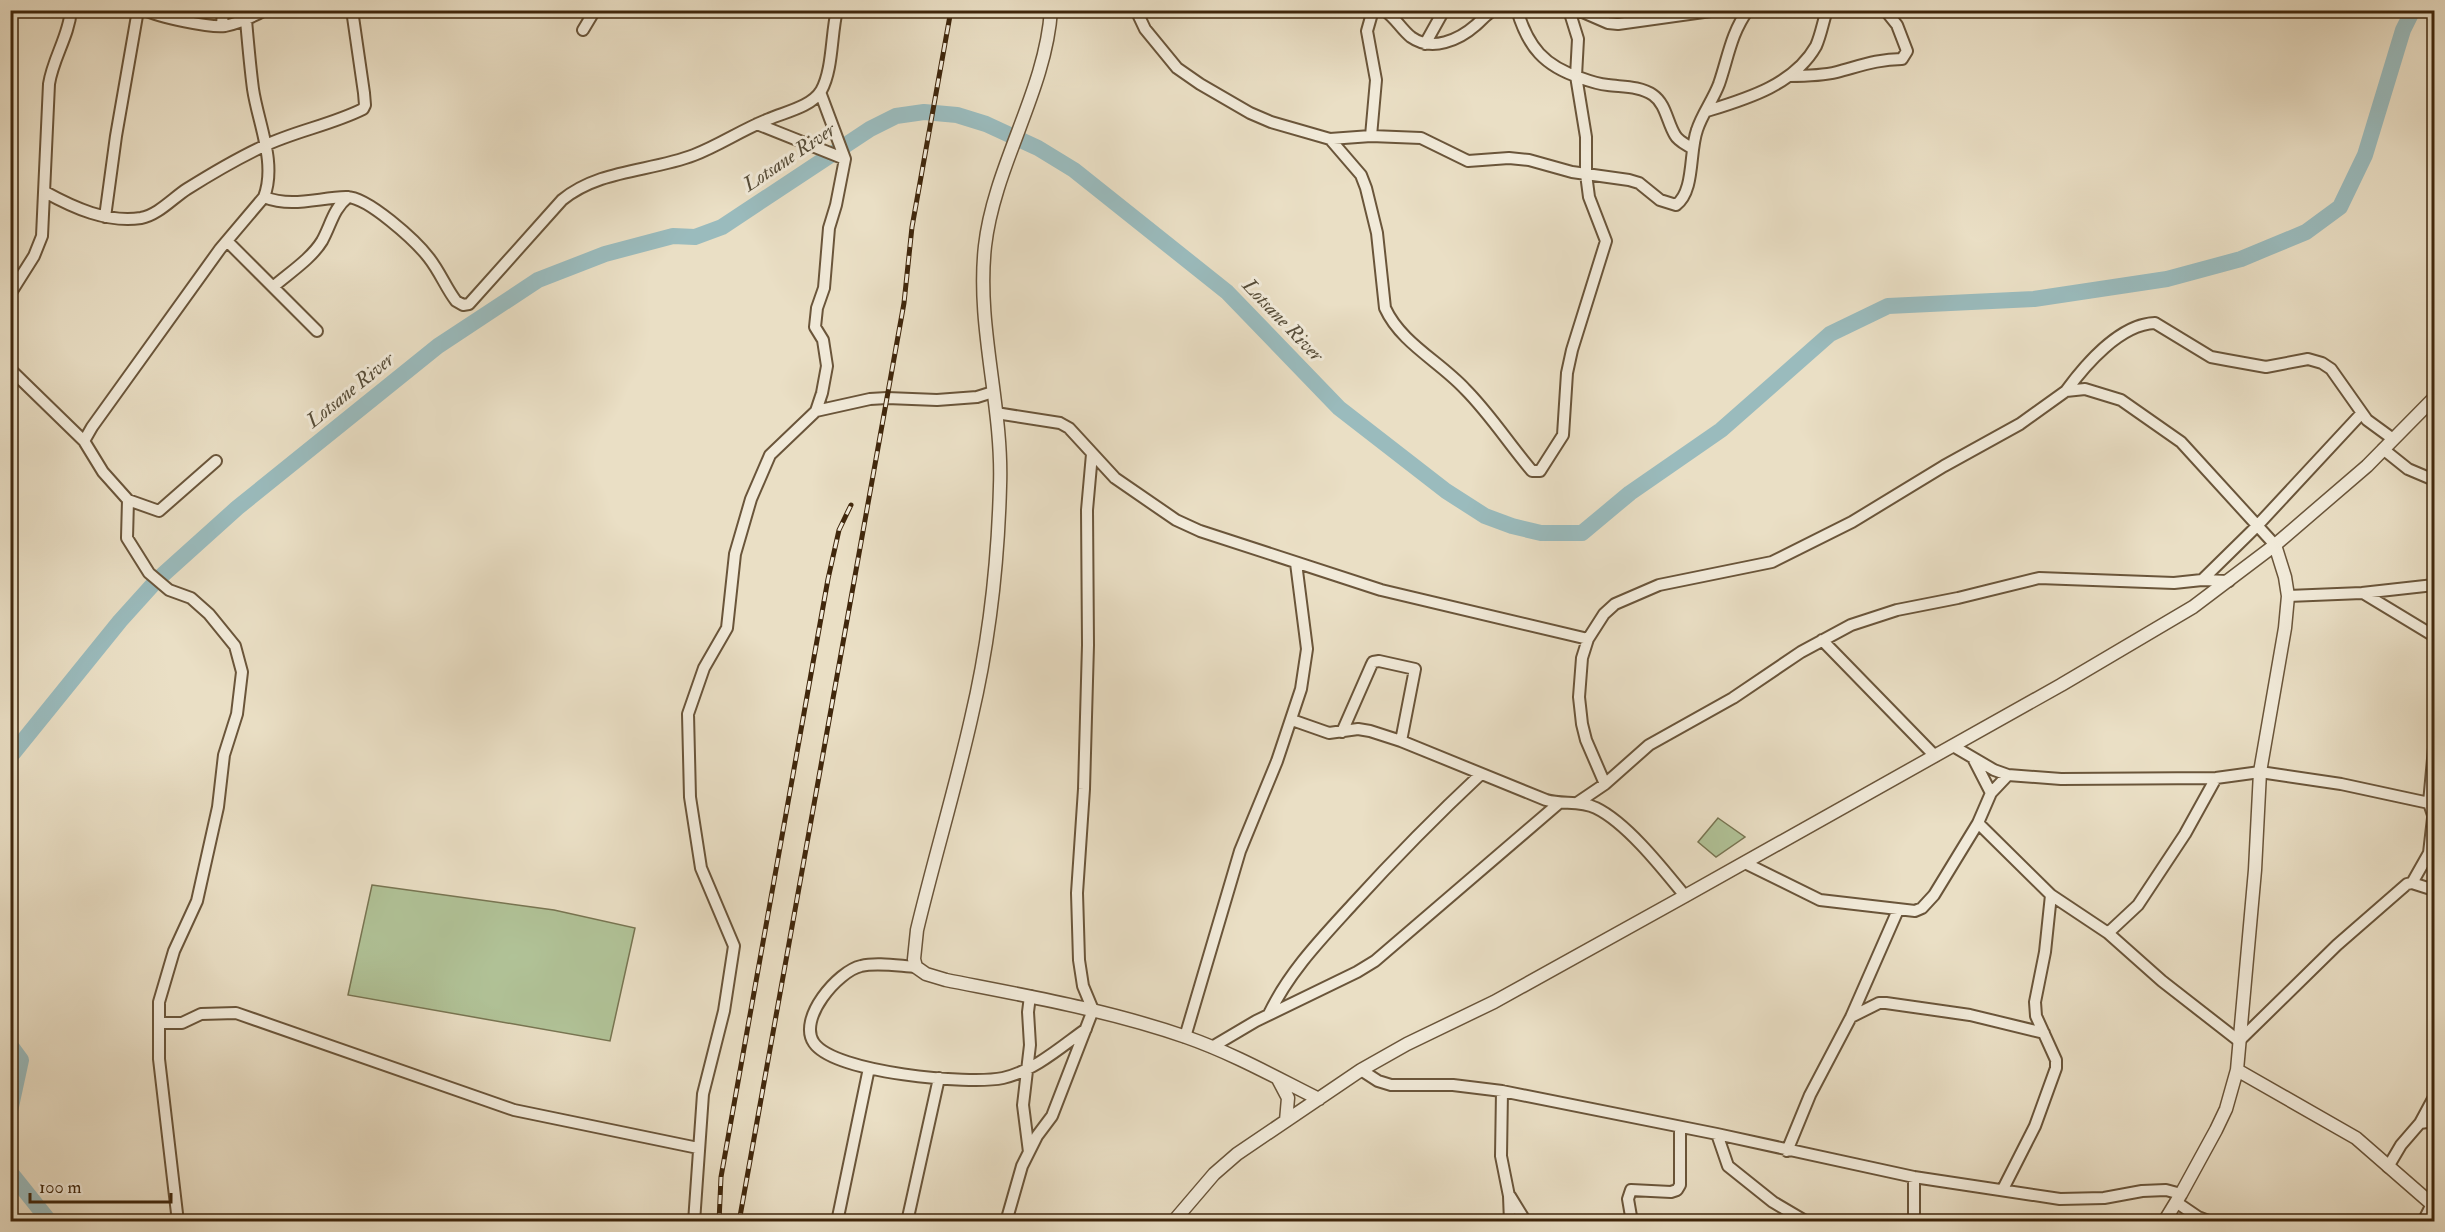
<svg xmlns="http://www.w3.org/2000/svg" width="2445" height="1232" viewBox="0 0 2445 1232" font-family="'IM FELL Double Pica',serif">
<rect width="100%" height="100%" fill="#eadfc5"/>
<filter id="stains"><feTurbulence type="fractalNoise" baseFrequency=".00333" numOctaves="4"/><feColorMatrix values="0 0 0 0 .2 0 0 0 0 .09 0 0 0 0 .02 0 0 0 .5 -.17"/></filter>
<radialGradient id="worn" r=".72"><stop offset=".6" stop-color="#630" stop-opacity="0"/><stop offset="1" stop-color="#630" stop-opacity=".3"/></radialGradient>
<path fill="#b1c398" stroke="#787552" stroke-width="1.5" d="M1718,818L1745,837L1716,857L1698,842Z
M372,885L554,910L635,928L610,1041L348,995Z"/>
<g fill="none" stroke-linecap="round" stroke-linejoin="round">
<path stroke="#9abbbd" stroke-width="16" d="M10,757L120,621L157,580L237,508L438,346L538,280L605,254L673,236L695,237L722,227L870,129L896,116L924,112L957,115L986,124L1038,148L1074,170L1227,292L1339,408L1446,491L1485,516L1512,526L1541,533H1582L1630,493L1721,430L1830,334L1888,306L2034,299L2167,279L2241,259L2306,232L2340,207L2365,155L2403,30L2413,10
M10,1045L21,1060L10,1111
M10,1172L50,1222"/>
<g stroke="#6a553a" stroke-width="14">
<path id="minor" d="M145,10C159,17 210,28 225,26C239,23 252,17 265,10
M1136,10L1145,29L1177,68L1200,84L1250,113L1271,122L1330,139L1371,136L1421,138L1468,161L1509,158L1529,160L1572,172L1629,180L1639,183L1660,200L1676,205C1695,191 1689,152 1697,130C1702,114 1713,100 1719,84C1728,58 1731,33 1748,10
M1384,10C1395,17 1401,29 1411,37C1432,52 1459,40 1476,25C1482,20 1486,14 1494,10
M1517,10C1528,47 1544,66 1581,78C1589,81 1598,84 1608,85C1622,87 1640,86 1653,95C1666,104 1667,122 1675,135C1678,141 1687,145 1693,149
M1578,10L1608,23L1618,24L1718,10
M222,26L223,10
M583,30L595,10
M1425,44L1444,10
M1789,76C1805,76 1821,76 1837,72C1860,66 1878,59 1902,59L1907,51L1897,25L1885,10
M1707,111C1746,99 1794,85 1816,46C1821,35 1823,22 1827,10
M757,124L845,159
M1371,136L1376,80L1367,31L1373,10
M1330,139L1361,175L1366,188L1377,233L1385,308C1401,343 1439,361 1465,389C1490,414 1509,444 1532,471H1540L1563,435L1567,373L1572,350L1606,241L1589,197L1586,174V137L1576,76L1578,39L1569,10
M45,192C74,208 107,223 141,218C158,215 173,198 187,189C211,174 238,158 264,146C295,131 331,125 363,109L365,105L364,93L352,10
M264,197C292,208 317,198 346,197C367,196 416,241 429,258C440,272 446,288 456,301L463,305L469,304L562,200C600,169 650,172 694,155C720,145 743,129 769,119C785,112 811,107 821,91C833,70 831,34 837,10
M105,217L116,136L138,10
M227,241L317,331
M273,287C289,273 311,259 322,241C331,225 333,209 348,197
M10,294L34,256L42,236L49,84C53,58 69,36 71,10
M10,369L84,441
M2066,391C2085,365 2120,324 2155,323L2211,357L2227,360L2266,367L2308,359L2322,363L2331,369L2367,420L2393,439
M816,411L822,393L827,366L823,340L815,327L817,308L824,288L829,228L836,205L845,159L820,92
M996,413L1060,423L1069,428L1115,478L1176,520L1200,531L1381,590L1588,639
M2383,449L2408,469L2434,480
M128,500L159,511L216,461
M2202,580L2256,527L2361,414
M2363,593L2434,636
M2288,596L2362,593L2434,585
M1822,640L1935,756
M1292,720L1329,733L1358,729L1370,731L1401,741L1546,800C1562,805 1580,800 1596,808C1627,823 1663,869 1685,896
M1342,732L1371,666L1373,662L1379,661L1415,669L1401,741
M1953,746L1994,770L2008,775L2061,779L2216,778L2260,772L2341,784L2429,803L2434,818
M2434,748L2429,803L2434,801
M1605,784L1586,740L1582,724L1579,697L1582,658L1588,639L1604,614L1615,604L1659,585L1772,562L1852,522L1944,466L2020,424L2066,391L2085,389L2121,400L2181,442L2275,545
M1991,793L2008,775
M1577,803L1605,784L1649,745L1733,698L1801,652L1851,625L1897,610L1958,598L2039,578L2174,583L2202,580L2229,581
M2433,818L2429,853L2434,870
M1978,823L2051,895L2108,933L2162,981L2239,1041L2337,945L2407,884L2412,883L2434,890
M1745,863L1820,900L1915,911L1922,908L1934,895L1978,823L1991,793L1973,758
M2412,883L2429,853
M2108,933L2138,905L2185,834L2216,778
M916,967C899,966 877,962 861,966C838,971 797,1019 814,1043C835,1073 969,1085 1003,1078C1034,1071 1061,1047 1086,1029
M1269,1014C1289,972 1321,939 1352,905C1393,860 1436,816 1481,774
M1851,1017L1879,1003H1886L1970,1015L2044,1033
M159,1023H182L201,1014L236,1013L514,1110L698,1148
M1185,1037L1240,851L1277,761L1301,689L1307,649L1296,563
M1212,1047L1256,1021L1357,972L1375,961L1558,804
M1361,1070L1378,1081L1391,1085H1453L1502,1091L1717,1134L1914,1177L2060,1199L2104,1198L2142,1191L2166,1190L2181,1194
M1502,1091L1501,1156L1509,1196L1510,1222
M2420,1123L2434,1097
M1717,1134L1728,1166L1773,1202L1807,1222
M1787,1151L1810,1095L1851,1017L1898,910
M1029,1152L1023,1105L1030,1045L1028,1012L1030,996
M2388,1167L2401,1145L2420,1123L2434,1121
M2003,1189L2035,1126L2056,1068V1060L2036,1016L2035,1002L2045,952L2051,895
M1510,1196L1526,1222
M2176,1202L2198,1217L2211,1222
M178,1222L159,1059V1002L174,951L197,901L218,807L224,755L237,714L242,672L235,646L209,614L191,598L169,590L149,573L127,538L128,500L103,472L84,441L92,427L220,249L264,197C277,163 258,123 253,89C250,66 248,43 246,20
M694,1222L703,1094L724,1011L734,946L701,868L690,797L688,714L704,668L727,628L735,554L751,499L770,455L816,411L870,399L887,398L937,400L977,397L993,392
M837,1222L869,1068
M907,1222L939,1078
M1006,1222L1022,1166L1037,1136L1052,1116L1093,1010L1083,986L1079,960L1077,893L1084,789L1088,645L1087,510L1092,454
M1632,1222L1628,1199L1631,1190L1671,1192L1677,1190L1680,1185V1128
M1914,1222V1177
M2423,1222L2432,1204"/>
</g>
<g stroke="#6a553a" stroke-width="15">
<path id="tertiary" d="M1051,10C1046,90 994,166 985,246C976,327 1003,405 1000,486C998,564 989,643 971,719C955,790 934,859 917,930L914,959L916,967L926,974L946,980C1027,996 1108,1010 1186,1037C1232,1053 1275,1077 1319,1099
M2237,1070L2356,1138L2434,1206
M1278,1079L1288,1098L1286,1121
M1173,1222L1214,1174L1237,1154L1361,1070L1407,1044L1494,1002L1685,896L2061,685L2193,607L2275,545L2367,466L2434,398
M2164,1222L2181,1194L2216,1130L2226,1109L2237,1070L2255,870L2260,772L2285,628L2288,596L2285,577L2275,545"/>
</g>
<use href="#minor" stroke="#f1ead9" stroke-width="10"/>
<use href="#tertiary" stroke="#f1ead9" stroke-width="12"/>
<g stroke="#40270c" stroke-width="5">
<path id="rail" d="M719,1222L721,1177L828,579L839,530L851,505
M739,1222L904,303L912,227L951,10"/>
</g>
<use href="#rail" stroke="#f1ead9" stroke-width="3" stroke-dasharray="9" stroke-linecap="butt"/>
</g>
<g text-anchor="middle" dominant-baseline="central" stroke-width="6" stroke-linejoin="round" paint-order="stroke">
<g font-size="20" font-style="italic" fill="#564c38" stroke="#f1ead9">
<text transform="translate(789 157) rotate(-34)">Lotsane River</text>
<text transform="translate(1283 320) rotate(46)">Lotsane River</text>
<text transform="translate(350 390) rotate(-39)">Lotsane River</text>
</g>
</g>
<rect width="2445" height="1232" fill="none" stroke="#eadfc5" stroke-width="36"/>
<rect x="12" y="12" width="2421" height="1208" fill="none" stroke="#40270c" stroke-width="3"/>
<rect x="18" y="18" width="2409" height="1196" fill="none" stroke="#40270c" stroke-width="1.5"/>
<path d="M30 1193v9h141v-9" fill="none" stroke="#40270c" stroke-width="3"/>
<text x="39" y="1193" font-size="18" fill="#40270c" stroke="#f1ead9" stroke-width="4.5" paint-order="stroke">100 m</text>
<rect width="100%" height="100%" filter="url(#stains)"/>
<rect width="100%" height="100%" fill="url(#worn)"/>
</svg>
